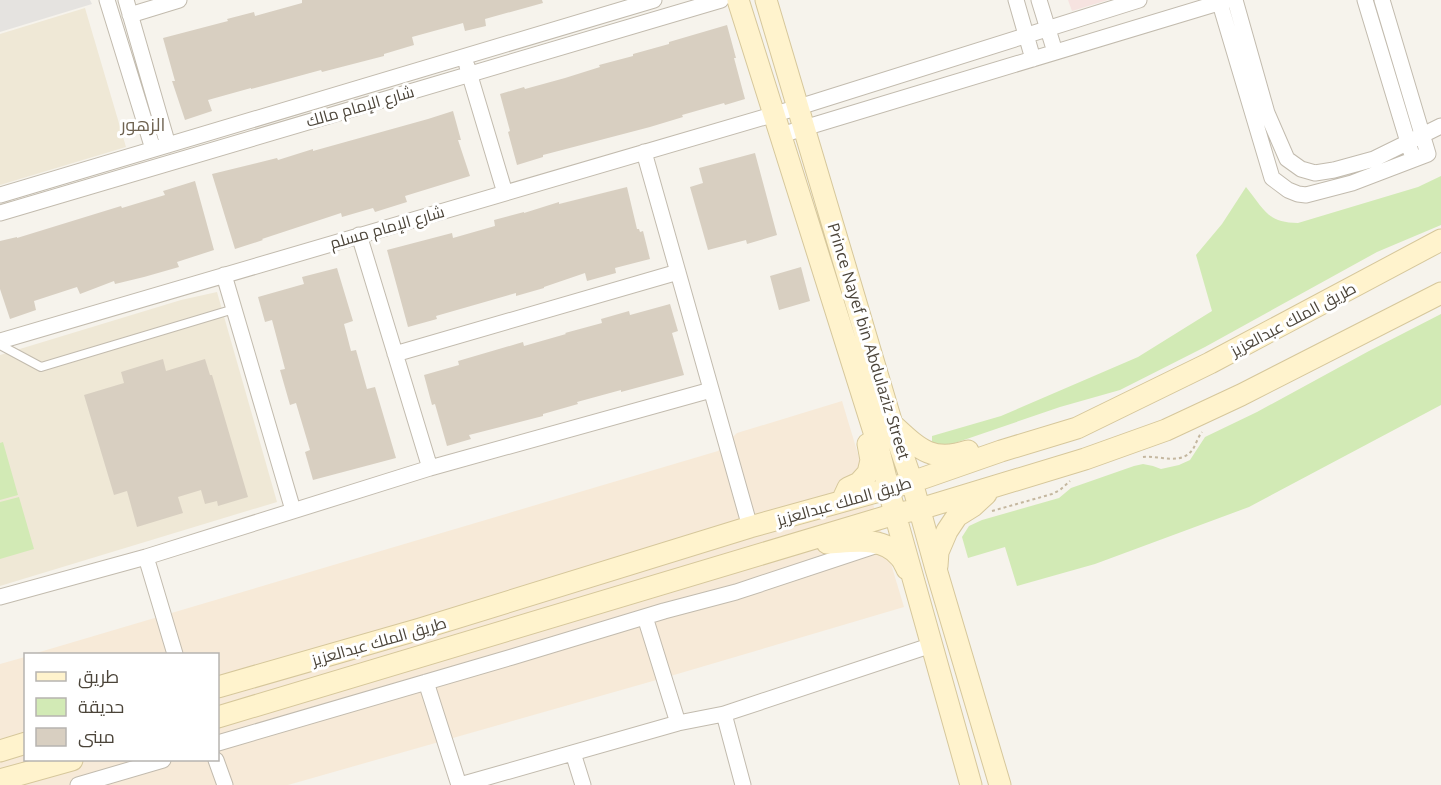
<svg xmlns="http://www.w3.org/2000/svg" width="1441" height="785" viewBox="0 0 1441 785" font-family="'Open Sans',Cairo,sans-serif">
<rect width="100%" height="100%" fill="#f6f3ec"/>
<path fill="#f7ead8" d="M842,401L904,607L674,675L288,785H0V664L25,657L26,760H218V654H33L718,451L737,433Z"/>
<path fill="#efe8d6" d="M85,8L126,147L0,185V34Z
M217,292L277,502L0,586V355L181,300Z"/>
<path fill="#f6e3e0" d="M1068,0H1108L1072,11Z"/>
<path fill="#d2eab5" d="M1441,176V225L1377,252L1205,347L1120,390L1060,407L952,444L936,446L932,442V436L1001,416L1138,357L1212,311L1196,255L1222,224L1246,187C1264,209 1267,223 1298,223L1418,187Z
M1441,314V405L1249,507L1095,564L1017,586L1005,547L968,558L962,537L969,526L982,520L1059,498L1071,488L1134,466L1143,464L1153,466L1161,469L1179,465L1190,460L1205,437L1257,412L1369,351Z
M3,442L18,495L0,500V443Z
M19,497L34,549L0,559V502Z"/>
<path fill="#e5e3e0" d="M0,0H90L92,4L0,32Z"/>
<path fill="#d8cfc1" d="M302,0H542L543,3L485,19L486,26L465,31L463,23L412,37L414,45L384,54V56L322,72L321,70L251,89V88L208,100L212,111L185,120L172,81H175L163,38L228,21L227,19L254,12L255,16L302,3Z
M727,25L736,58H734L745,99L725,105L724,103L682,115L683,117L650,127L543,155V157L517,165L508,132L510,131L500,94L524,87L525,89L565,78L600,67L599,65L633,56V54L669,44V42Z
M453,111L461,140H458L470,176L405,196L407,202L375,212L373,208L342,217L341,213L262,239L263,240L235,249L212,174L277,158L278,160L313,149V151L428,119Z
M755,153L777,235L747,244L746,240L708,250L690,187L703,183L699,168Z
M195,181L214,250L177,262L179,267L144,277L115,284L114,281L80,294L77,287L34,301L36,310L10,319L0,289V241L17,237V238L121,206L122,208L165,195L163,191Z
M627,187L637,229H639L640,232L643,231L650,259L615,268L616,273L587,281L585,273L544,287V288L516,296V293L436,316L437,319L408,327L387,250L452,233L453,238L495,226L494,220L524,212V213L559,202V204Z
M801,267L810,301L779,310L770,276Z
M337,268L353,321L344,324L351,351L356,350L367,389L375,387L396,458L313,480L305,452L310,450L296,403L290,405L280,370L285,369L272,320L265,322L258,297L304,284L302,277Z
M670,304L678,331L672,333L684,375L621,392V390L577,402L578,404L543,414V416L469,435L471,439L447,446L435,404L432,405L424,375L459,365L458,361L523,342L524,346L566,334L565,333L602,323L601,319L629,311L630,315Z
M163,359L166,371L205,359L210,375H212L248,497L218,506L217,501L205,504L201,490L178,497L183,513L137,527L127,491L114,495L84,395L124,383L121,372Z"/>
<g fill="none" stroke-linecap="round" stroke-linejoin="round">
<g stroke="#c2bbae" stroke-width="10">
<path id="lane" d="M0,345L41,367L234,309"/>
</g>
<g stroke="#c2bbae" stroke-width="17">
<path id="street" d="M107,0L153,149
M126,0L168,145
M1016,0L1033,59
M1039,0L1055,52
M1219,0L1272,178L1288,190L1298,194L1306,195L1352,183L1428,154L1382,0
M1235,0L1267,113L1287,159L1301,169L1315,173L1334,170L1374,159L1441,126
M1365,0L1411,152
M130,15L179,0
M467,66L505,193
M781,135L1228,0
M644,152L750,527
M0,195L654,0
M0,213L721,0
M359,235L430,468
M224,275L293,510
M0,341L799,107L1139,0
M395,354L678,272
M146,557L175,654
M0,597L146,557L430,468L711,390
M645,617L678,723
M426,682L459,785
M724,714L743,785
M218,743L512,657L664,611L736,592L878,545
M573,753L583,785
M216,760L225,785
M78,785L163,760
M460,785L678,723L724,714L932,645"/>
</g>
<g stroke="#d6c79b" stroke-width="23">
<path id="secondary" d="M738,0L875,435L895,514L971,785
M766,0L892,424L912,482L936,569L1000,785
M893,425C919,449 932,463 968,451
M842,501L848,488L859,483L868,473L871,460L868,444L870,443
M827,543C851,542 883,535 900,557C903,560 905,565 907,569
M937,566L938,552L947,531L957,516L973,506L986,494
M218,687L420,629L750,527L912,482L1001,451L1077,428L1210,363L1441,240
M218,717L895,514L920,509L1085,459L1166,430L1241,395L1441,293
M0,751L26,743
M0,780L72,760"/>
</g>
<path stroke="#c4b79f" stroke-width="2" stroke-dasharray="3 3" stroke-linecap="butt" d="M1143,457C1159,455 1182,466 1193,449C1196,444 1198,437 1202,432
M992,511L1052,494L1060,490L1070,481"/>
<use href="#lane" stroke="#fff" stroke-width="8"/>
<use href="#street" stroke="#fff" stroke-width="15"/>
<use href="#secondary" stroke="#fff3cd" stroke-width="21"/>
</g>
<g text-anchor="middle" dominant-baseline="central" stroke-width="6" stroke-linejoin="round" paint-order="stroke">
<g font-size="16" fill="#4b4439" stroke="#fff">
<text transform="translate(360 106) rotate(-16)">شارع الإمام مالك</text>
<text transform="translate(387 227) rotate(-16)">شارع الإمام مسلم</text>
<text transform="translate(1293 319) rotate(-28)">طريق الملك عبدالعزيز</text>
<text transform="translate(869 341) rotate(73)">Prince Nayef bin Abdulaziz Street</text>
<text transform="translate(844 501) rotate(-16)">طريق الملك عبدالعزيز</text>
<text transform="translate(379 641) rotate(-16)">طريق الملك عبدالعزيز</text>
</g>
<g font-size="18" fill="#6e6250" stroke="#fff">
<text x="143" y="124">الزهور</text>
</g>
</g>
<rect x="24" y="653" width="195" height="108" fill="#ffffff" stroke="#b7b4b0" stroke-width="1.5"/>
<rect x="36" y="672" width="30" height="9" fill="#fff3cd" stroke="#b7b4b0" stroke-width="1.5"/>
<text x="78" y="683" font-size="18" fill="#4b4439">طريق</text>
<rect x="36" y="698" width="30" height="18" fill="#d2eab5" stroke="#b7b4b0" stroke-width="1.5"/>
<text x="78" y="713" font-size="18" fill="#4b4439">حديقة</text>
<rect x="36" y="728" width="30" height="18" fill="#d8cfc1" stroke="#b7b4b0" stroke-width="1.5"/>
<text x="78" y="743" font-size="18" fill="#4b4439">مبنى</text>
</svg>
